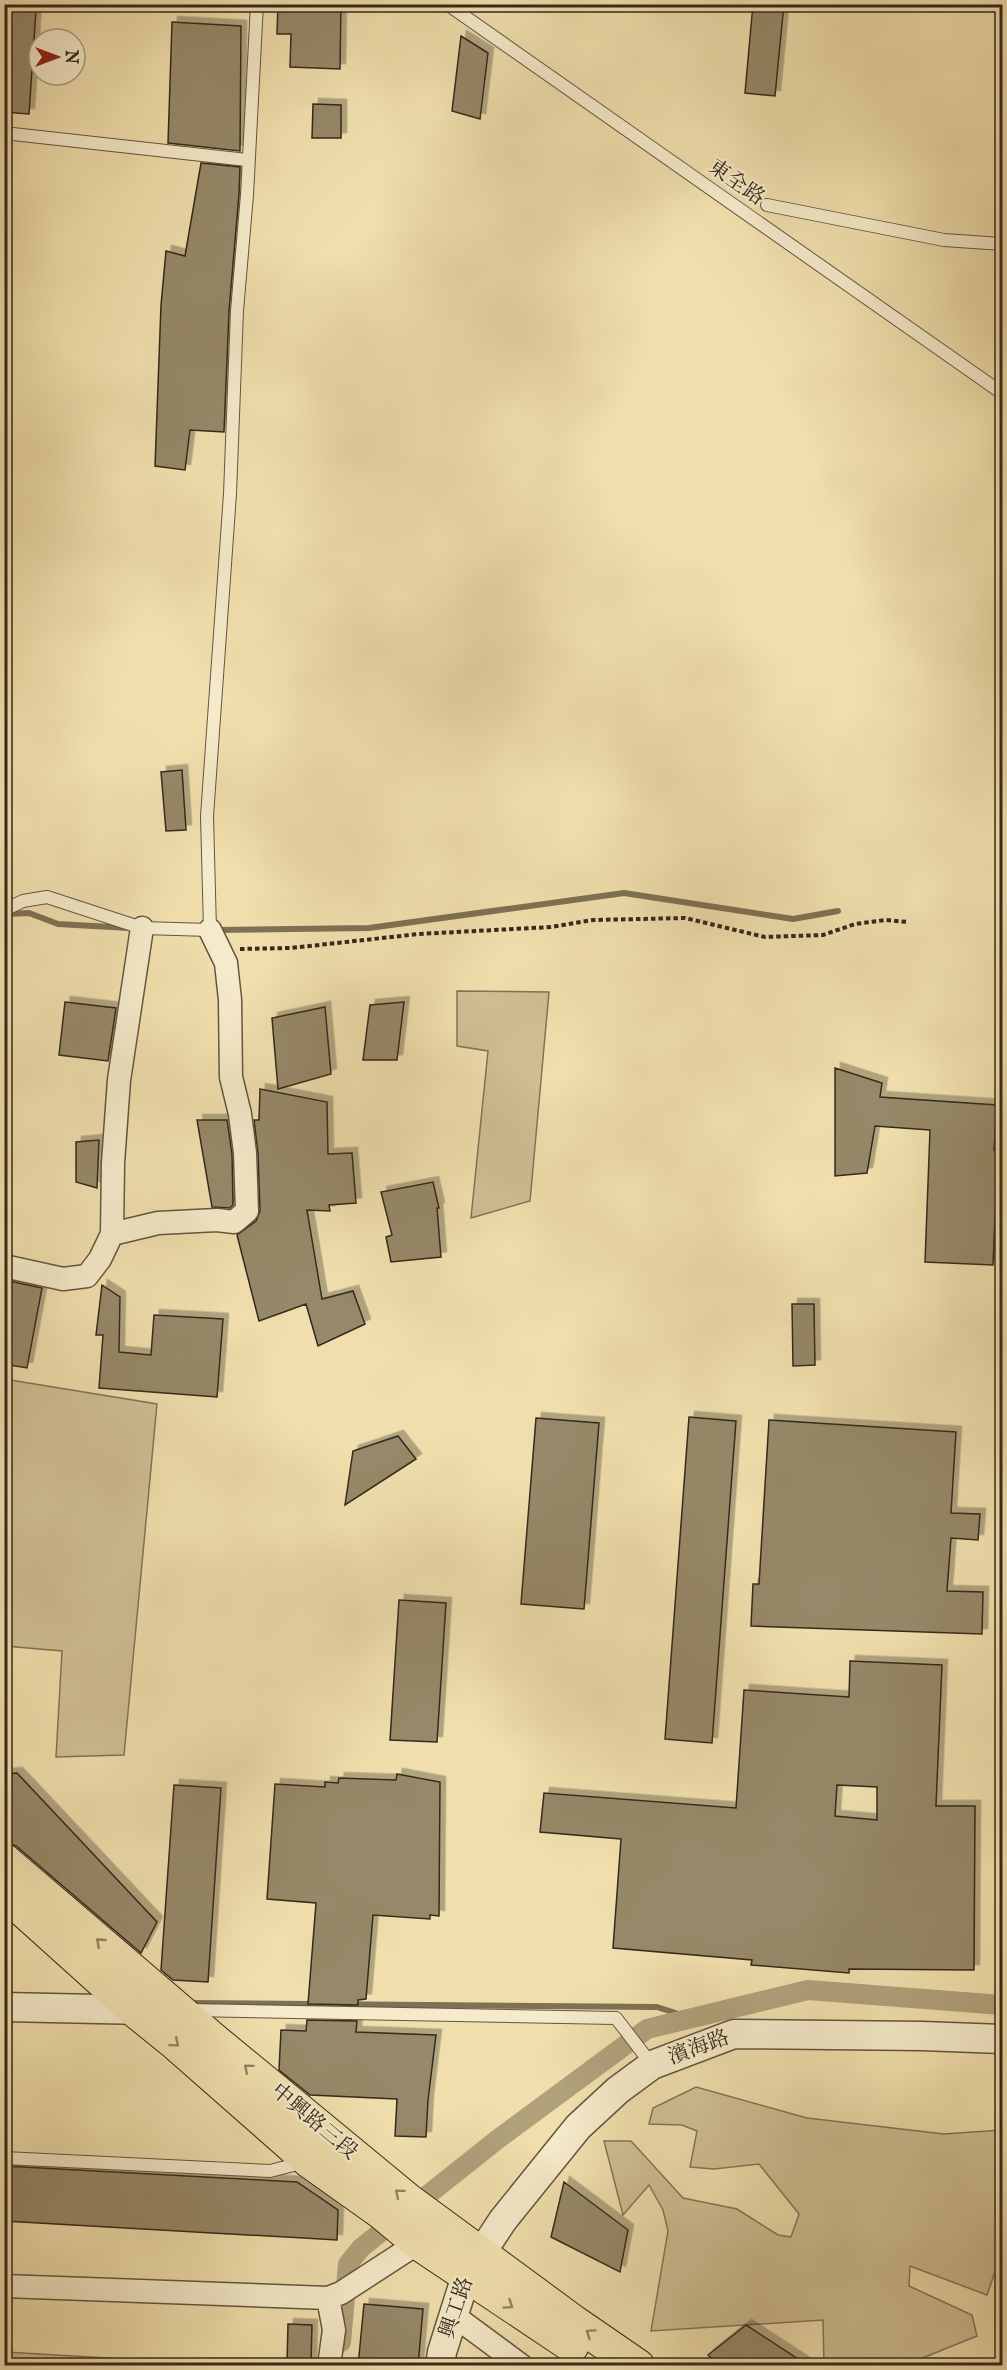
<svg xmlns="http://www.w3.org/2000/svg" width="1007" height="2370" viewBox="0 0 1007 2370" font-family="'IM FELL English','Noto Serif TC',serif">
<defs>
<filter id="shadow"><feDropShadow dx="5.5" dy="-5.5" stdDeviation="0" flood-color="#0004"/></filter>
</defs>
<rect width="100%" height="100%" fill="#f0dfad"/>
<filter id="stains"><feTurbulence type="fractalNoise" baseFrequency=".00333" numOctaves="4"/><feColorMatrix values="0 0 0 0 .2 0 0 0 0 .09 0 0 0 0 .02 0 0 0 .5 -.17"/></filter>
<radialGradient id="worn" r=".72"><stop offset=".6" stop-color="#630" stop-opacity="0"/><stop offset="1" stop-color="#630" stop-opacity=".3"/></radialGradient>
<path fill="#d0c094" stroke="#827458" stroke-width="1.5" d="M457,991L549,992L530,1201L471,1218L488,1051L457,1046Z
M4,1379L157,1404L124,1755L56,1757L62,1651L5,1646Z
M696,2087L807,2118L944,2134L1002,2130V2257L999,2260L987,2295L910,2266L909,2286L972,2315L977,2336L915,2361V2365L824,2366L823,2320L651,2331L668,2231L663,2210L649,2185L623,2215L604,2141H631L683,2198L737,2209L778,2235L791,2237L799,2214L759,2164L714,2169L690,2167L697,2131L682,2125L649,2124L653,2108Z
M5,2352L228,2365H5Z"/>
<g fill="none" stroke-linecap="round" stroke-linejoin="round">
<path stroke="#7e7155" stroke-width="6" d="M4,914L29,913L58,924L128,928
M216,930L369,928L624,893L793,919L838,911
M189,2003L657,2007L691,2018"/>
<path stroke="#b0a17b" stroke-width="20" d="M341,2342L348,2264L361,2248L498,2139L647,2029L808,1990L1002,2005"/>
</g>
<path fill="#968867" stroke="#34291b" stroke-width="1.5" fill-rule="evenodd" filter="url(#shadow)" d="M278,4H341L340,69L290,67L291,34H277Z
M753,4H784L775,96L745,93Z
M4,8L36,10L29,114L4,112Z
M172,22L241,26L240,151L168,143Z
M461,36L488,53L480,119L452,111Z
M313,104L341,105V138H312Z
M201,163L240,167L239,194L229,311L224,432L190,430L185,470L155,466L161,305L166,251L185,256Z
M182,770L186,830L166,831L161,772Z
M65,1002L116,1008L108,1061L59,1055Z
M404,1002L397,1060H363L370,1005Z
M325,1007L331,1074L278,1089L272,1018Z
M835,1068L882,1083L880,1097L997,1105L994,1150H998L993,1265L925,1262L930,1130L875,1126L867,1173L835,1176Z
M260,1089L327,1102L328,1154L352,1153L356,1203L329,1205L330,1211L307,1210L322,1299L353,1291L365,1324L318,1346L306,1304L259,1321L237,1235L256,1221L260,1211L258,1153L254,1120H259Z
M197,1120H227L232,1154L233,1205L230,1208L212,1207Z
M99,1140L97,1188L76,1182V1142Z
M433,1182L439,1208H437L441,1257L391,1262L386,1237L392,1235L381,1192Z
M4,1280L42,1288L27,1368L4,1364Z
M102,1285L120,1297L119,1352L151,1355L154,1315L223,1319L217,1397L99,1388L103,1335H96Z
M792,1304H814L815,1365L793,1366Z
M689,1417L736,1421L712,1743L665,1739Z
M536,1418L599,1423L584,1609L521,1604Z
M769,1420L956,1432L951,1513L980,1514L978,1540L951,1538L947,1591L983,1592L982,1634L751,1626L753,1584H759Z
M398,1436L416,1459L345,1505L353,1451Z
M399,1600L446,1603L437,1742L390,1740Z
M850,1661L942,1665L936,1806H975L974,1970L849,1969V1973L751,1965L752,1960L613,1948L621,1839L540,1832L544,1793L736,1808L744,1690L849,1697ZM837,1785L877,1787V1820L835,1816Z
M17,1773L157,1922L141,1953L16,1846L4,1842V1774Z
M397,1774L440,1782L439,1916L430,1915V1919L373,1915L366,1999L358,2000V2005L308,2004L316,1903L267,1899L275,1784L325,1787V1782L338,1783L339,1778L396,1780Z
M174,1785L221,1788L208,1982L173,1980L161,1970Z
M307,2020L357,2021L356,2032L436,2035L428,2100L426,2137L395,2136L397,2099L310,2095L279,2070L281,2030L306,2031Z
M4,2166L297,2182L338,2210L337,2240L4,2221Z
M564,2182L628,2230L620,2272L551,2237Z
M364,2304L423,2309L418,2366H358Z
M288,2324L312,2325L311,2364L287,2363Z
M746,2325L809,2366H720L708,2355Z"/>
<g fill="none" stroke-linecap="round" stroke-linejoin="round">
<g stroke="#635640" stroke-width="14">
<path id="service" d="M447,4L1002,393
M4,133L247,160
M767,205L944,240L1002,244
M4,910L23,901L47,897L142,928L210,930L207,816L230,494L237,311L247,195L257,4
M189,2010L616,2018L652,2065
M4,2158L270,2171L305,2162"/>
</g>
<g stroke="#635640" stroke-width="25">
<path id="minor" d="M112,1234L113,1163L119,1080L142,928
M4,1266L63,1279L87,1276L100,1259L112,1234L158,1223L217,1220L234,1222L247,1211L245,1153L240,1114L231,1077L230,1000L226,963L210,930
M4,2286L328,2298L341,2293L418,2243L428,2234
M328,2298L334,2330L329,2366
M453,2315L522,2366"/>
</g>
<g stroke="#635640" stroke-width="31">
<path id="tertiary" d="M4,2007L146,2010
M440,2366L442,2352L466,2276L503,2220L578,2127L618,2090L652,2065L734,2034L922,2036L1002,2039"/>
</g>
<g stroke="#34291b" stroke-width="35">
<path id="primary" d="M4,1860L214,2040L408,2200L574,2322L638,2366
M4,1893L134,2010L176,2044L309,2161L382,2213L418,2243L572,2346"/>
</g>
<path stroke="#34291b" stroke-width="4" stroke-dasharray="4.5 3" stroke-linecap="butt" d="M240,949L291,948L419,934L551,927L593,920L685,918L765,937L823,935L855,924L886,920L908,922"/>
<use href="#service" stroke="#f5eaca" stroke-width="12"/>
<use href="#minor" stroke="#f5eaca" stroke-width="22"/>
<use href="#tertiary" stroke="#f5eaca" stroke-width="28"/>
<use href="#primary" stroke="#f0dfad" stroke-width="33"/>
</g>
<defs><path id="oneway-chevron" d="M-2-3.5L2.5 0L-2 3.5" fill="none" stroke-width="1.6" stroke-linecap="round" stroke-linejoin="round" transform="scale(1.5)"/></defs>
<g stroke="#928464">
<use href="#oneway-chevron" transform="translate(100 1942) rotate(-139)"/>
<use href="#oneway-chevron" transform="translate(175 2043) rotate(40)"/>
<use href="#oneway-chevron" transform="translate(248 2068) rotate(-140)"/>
<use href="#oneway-chevron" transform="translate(399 2193) rotate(-140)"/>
<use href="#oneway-chevron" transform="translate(509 2305) rotate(34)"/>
<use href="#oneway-chevron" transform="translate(590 2333) rotate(-146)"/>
</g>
<g text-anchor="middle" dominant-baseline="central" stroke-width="4.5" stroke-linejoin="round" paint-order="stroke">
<g font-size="21" fill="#34291b" stroke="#f5eaca">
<text transform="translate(736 183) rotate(35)">東全路</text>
<text transform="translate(699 2048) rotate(-20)">濱海路</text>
<text transform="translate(314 2122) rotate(40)">中興路三段</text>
<text transform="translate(457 2308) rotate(-71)">興工路</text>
</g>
</g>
<rect width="1007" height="2370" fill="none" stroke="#f0dfad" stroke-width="24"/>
<rect x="6" y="6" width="995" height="2358" fill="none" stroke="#34291b" stroke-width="3"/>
<rect x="12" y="12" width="983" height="2346" fill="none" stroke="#34291b" stroke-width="1.5"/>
<g transform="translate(57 57) rotate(90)"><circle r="28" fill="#f5eaca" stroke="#a89d84" stroke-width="1.5"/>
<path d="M0-4.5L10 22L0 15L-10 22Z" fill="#8f2418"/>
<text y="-9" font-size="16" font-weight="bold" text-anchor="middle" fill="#34291b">N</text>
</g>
<rect width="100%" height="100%" filter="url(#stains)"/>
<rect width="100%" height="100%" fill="url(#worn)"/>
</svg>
